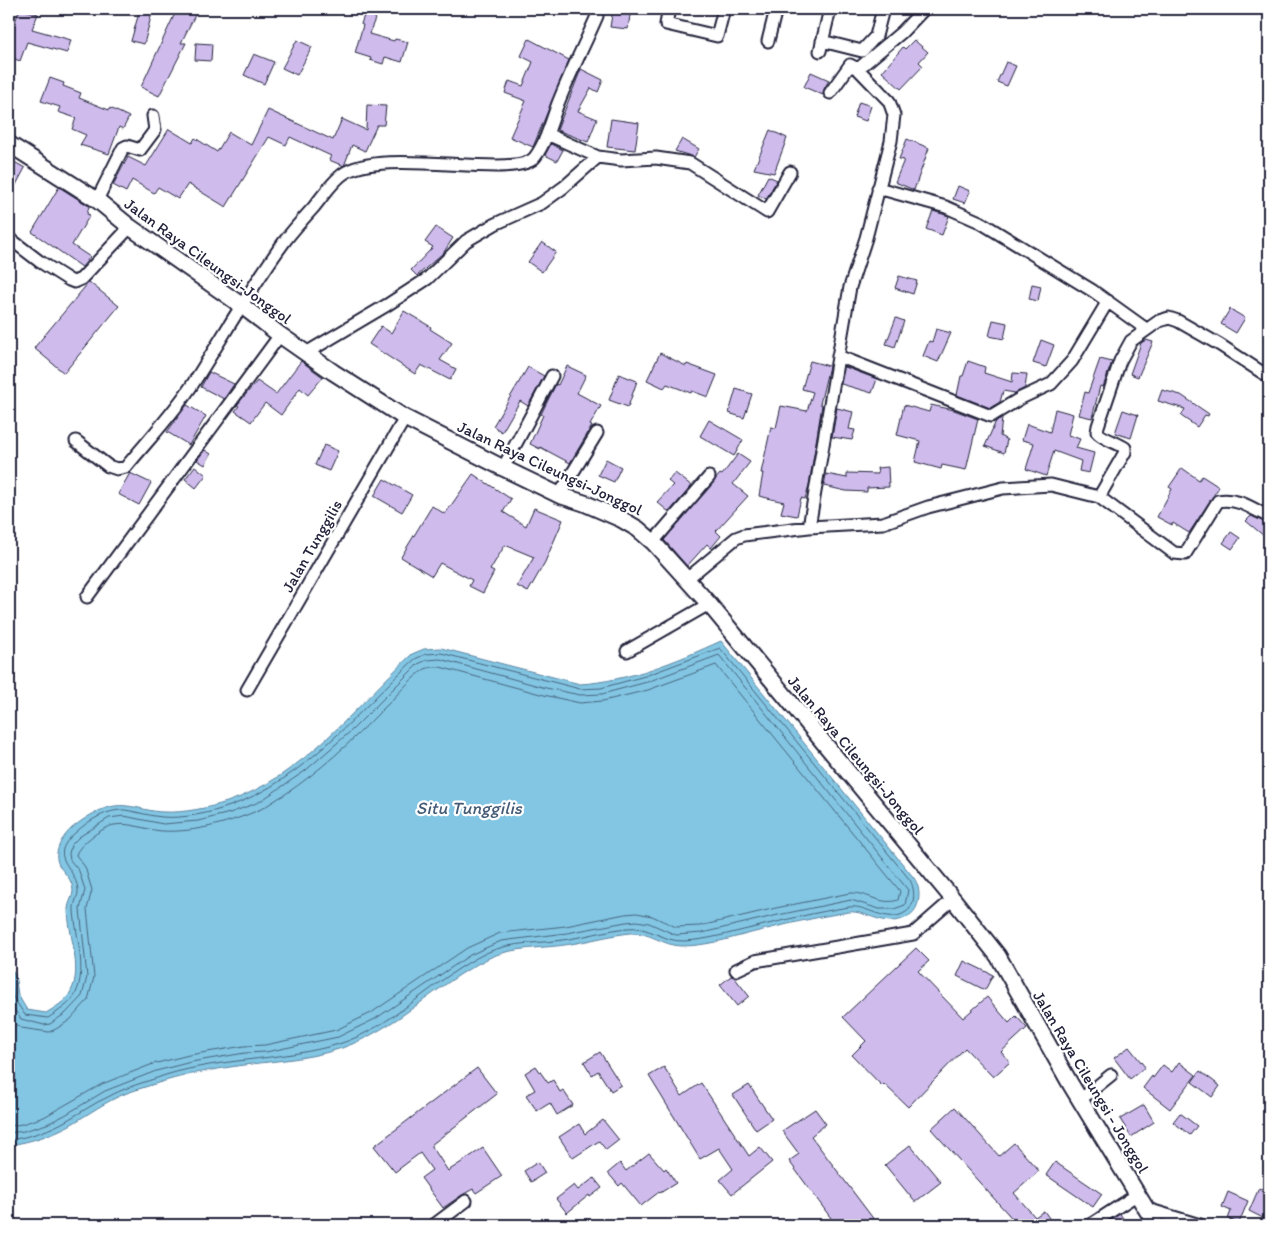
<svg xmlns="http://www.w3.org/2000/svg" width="1278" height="1234" viewBox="0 0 1278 1234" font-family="Itim,sans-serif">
<rect width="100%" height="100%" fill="#fff"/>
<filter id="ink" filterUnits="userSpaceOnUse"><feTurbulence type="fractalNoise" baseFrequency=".02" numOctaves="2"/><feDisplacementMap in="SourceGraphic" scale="10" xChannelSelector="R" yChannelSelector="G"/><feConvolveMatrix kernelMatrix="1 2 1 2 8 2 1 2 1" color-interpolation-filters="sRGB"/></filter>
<g filter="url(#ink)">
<path fill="#82c6e3" stroke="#5c84a0" d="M721,641L914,878C922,889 921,910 907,917C885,929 866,910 849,912C816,917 783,925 751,933C728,939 705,946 682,946C663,946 649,931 630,933C610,935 590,941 571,944C544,949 512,946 487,959C437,984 396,1029 342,1048C304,1061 263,1061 224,1068C190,1073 159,1082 127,1093C106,1101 89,1114 70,1125C51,1135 31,1142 9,1145V966L15,974L18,995L27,1010L46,1013C54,1008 67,1001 71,991C83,968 68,934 68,909C68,903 73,897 73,891C73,879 63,873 59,865C52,852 63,836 72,828C87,816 107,803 127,806C139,807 151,812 164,812C184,813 208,808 227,802C304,776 355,707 412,654L424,649L441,648L580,684C629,681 677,661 721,641Z"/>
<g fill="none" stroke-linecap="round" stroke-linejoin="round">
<path stroke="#48647e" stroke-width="1" d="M9,974L13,997L25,1015L48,1018C57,1012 71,1004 76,993C87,969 76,937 74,911C73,903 79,896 78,889C74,864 47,858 75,833C88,821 107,809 125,810C138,812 150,816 162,817C182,819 211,813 230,806C306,779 357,712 415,659L426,654L441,653L580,689L601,688L645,676L720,648L910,880C915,889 916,905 906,912C887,925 866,904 849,907C817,912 784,920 752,928C730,933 707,940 684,941C663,942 648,925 627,928C608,930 588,936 569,939C542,944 511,941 486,953C435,978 393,1027 339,1044C278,1062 213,1057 154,1079C138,1084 122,1089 108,1097C94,1103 82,1112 69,1119C51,1130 30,1137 9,1140
M9,1002L21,1019L44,1025L50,1024L66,1013L82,996L87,977L80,909L85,890L79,871L70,860L69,854L71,845L79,837L109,818L124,816L163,824L198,821L230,813L259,802L305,771L352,730L418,664L427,660L440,659L546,688L580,695L602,694L647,682L719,655L908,890L905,905L894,909H879L851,900L778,915L702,933L676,935L649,923L637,921L626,922L567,933L501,941L470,955L375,1019L338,1037L266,1052L245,1053L191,1062L156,1071L105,1091L65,1115L47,1124L24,1131L9,1133
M9,1016L15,1024L21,1028L49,1032L56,1029L70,1020L88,1000L94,977L87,909L92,890L85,867L76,855C79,844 103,827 114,825C130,822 146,830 162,831C195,833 232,822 261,809C269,805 276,799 284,795C320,771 351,742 381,711C395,698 407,682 422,671C427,667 433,667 440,667L544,695L580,703L603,701L648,690L716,665L900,891L898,900C881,906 867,892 850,893L776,908L700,926L676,927L652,916L637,913L625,914L566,926L500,933L467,948L371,1013L336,1030L265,1045L244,1046L189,1055L153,1064L102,1084L44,1117L22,1124L9,1126"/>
</g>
<path fill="#cfbced" stroke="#22223b" d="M20,9L38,14L32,29L71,40L67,53L27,42L20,61L9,57V37Z
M140,9H153L144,44L131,41Z
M177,9H198L181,43H186L159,96L141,87Z
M613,9H631L628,29L610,27Z
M366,10L377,14L369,34L394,41L395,39L408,42L402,62L385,57L383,64L370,60L371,58L355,53L363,25L361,24Z
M529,39L569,60L533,147L510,137L526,101L505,93L509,81L523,86L533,62L521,56Z
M297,40L312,47L297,75L282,68Z
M914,40L928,52L919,62L923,66L901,89L882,72L903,47L905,49Z
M196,43L212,44L211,61L195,60Z
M254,54L274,62L264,84L244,75Z
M1006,62L1016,66L1007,86L997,82Z
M581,69L603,80L598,92L591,88L578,111L597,119L588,142L557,130Z
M811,72L829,80L824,89L823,95L804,87Z
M50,78L64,83L63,86L81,93L79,98L109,110L110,108L129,117L123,129L119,127L109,154L80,145L86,135L72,129L76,118L58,112L60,107L41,101Z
M859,102L871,106L866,121L854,117Z
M367,105L386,106L384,125H377L365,151L352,145L344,166L329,160L331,156L290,137L286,145L269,137L226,207L188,184L178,199L158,187L154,193L132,180L126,192L113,185L128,157L146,166L169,129L192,143L195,138L217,152L229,132L251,145L268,110L333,140L342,119L366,130Z
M611,119L639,123L635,150L607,147Z
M770,130L787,138L774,173L754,169Z
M682,139L699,149L694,157L675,151Z
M907,139L929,148L914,190L895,182L904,160L899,159Z
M551,144L563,150L557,161L545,155Z
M9,159L25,168L9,198Z
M768,176L777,180L766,199L758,195Z
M958,186L970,191L965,203L953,199Z
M59,187L89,206L87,214L90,215L72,245L90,257L82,267L32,232Z
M933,211L949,216L942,235L926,229Z
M436,227L453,238L444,252L417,276L411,270L433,247L425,242Z
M542,242L556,252L542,272L528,262Z
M899,276L917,281L913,294L895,288Z
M89,282L119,306L64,373L34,348Z
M1032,284L1041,286L1038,301L1029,299Z
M1230,309L1245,318L1236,333L1221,324Z
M404,311L431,327L430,329L452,343L440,360L456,369L450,380L421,365L415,374L369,344L381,326L391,333Z
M896,318L904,321L895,347L886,344Z
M993,320L1007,323L1004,339L989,336Z
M936,329L951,333L938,362L923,356L929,341L932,342Z
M1041,340L1054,345L1046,367L1033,363Z
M1146,340L1153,342L1138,377L1130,374L1141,343Z
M660,353L686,366L687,364L717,375L708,397L692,391L691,393L667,384L664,388L647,380Z
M1100,359L1112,362L1103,387L1100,386L1092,418L1079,415L1085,392L1088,393Z
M301,361L323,377L308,395L300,388L281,415L265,403L251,422L235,411L239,406L237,405L257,381L276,394Z
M810,361L829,366L820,404L822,405L809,485L805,499L801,498L797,516L781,513L784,502L759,496L763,473H761L771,427L776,428L781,406L807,411L813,392L802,389Z
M968,361L985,367L984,373L1012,382L1013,373L1027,374L1025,388L1015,393L1003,391L1000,402L990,408L957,395L961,376H963Z
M567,366L586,375L577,393L601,406L590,425L592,426L570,463L540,447V449L530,444L543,415L541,414L556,384L558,385Z
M528,367L544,376L528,406L520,401L502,432L493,426Z
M845,367L877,379L872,393L841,384L844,370Z
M209,372L234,384L224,399L201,387Z
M619,374L637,381L628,407L609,400Z
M736,389L752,394L744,418L729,413Z
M1162,390L1181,395L1209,414L1208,416L1205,415L1197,427L1181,416L1185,409L1158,401Z
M187,405L206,416L189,445L167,432Z
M904,405L929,412L931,405L954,410L978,419L966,470L942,465L941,469L915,462L920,441L897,435Z
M837,408L853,412L849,429L855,430L852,440L832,437Z
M1055,409L1073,414L1068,435L1080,439L1076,448L1094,453L1089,473L1079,471L1081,461L1054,451L1046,476L1026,469L1034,443L1022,440L1027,424L1050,432Z
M1123,410L1138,415L1131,438L1115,433Z
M1002,418L1000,436L1007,440L1004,453L985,446L996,421Z
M709,420L743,440L734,456L700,436Z
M324,445L338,451L329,471L315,465Z
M205,450L211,454L205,465L197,460Z
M738,454L750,462L733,484L748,496L716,531L721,536L711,548L707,544L687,566L664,540L720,474L722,475Z
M606,459L621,467L614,482L598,475Z
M195,466L206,475L196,488L185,479Z
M888,467L889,487L867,488V492L846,491L824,486L826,474L847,478V473L878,474L877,468Z
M1182,468L1199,480L1202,476L1219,487L1189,533L1173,523L1172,525L1157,517L1172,489L1169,487Z
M130,473L151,483L139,505L118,494Z
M675,473L692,486L669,512L657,502L673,485L668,481Z
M473,474L511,499L503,512L526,526L534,508L563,520L545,562L528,592L517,586L534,557L505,545L490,570L494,572L483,593L469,586L472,580L440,563L432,576L401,557L432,506L445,514Z
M384,479L412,495L402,512L374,496Z
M1251,516L1269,524V530L1264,536L1246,521Z
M1231,532L1240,538L1232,549L1223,543Z
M916,948L929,961L918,971L963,1018L987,997L1009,1023L1016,1016L1027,1028L1001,1052L1010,1062L993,1077L965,1048L908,1107L884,1084L882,1086L852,1055L866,1041L843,1017Z
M964,961L993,975L985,990L957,976Z
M731,976L734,977L749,996L737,1006L720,985Z
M1129,1047L1145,1067L1130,1079L1114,1058Z
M600,1052L621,1085L611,1091L598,1071L592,1075L584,1062Z
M1179,1062L1196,1075L1170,1109L1143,1088L1152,1076L1153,1078L1163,1065L1172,1072Z
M536,1066L548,1083L553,1080L560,1092L563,1090L573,1105L557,1115L550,1103L537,1111L526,1095L535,1090L525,1073Z
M664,1067L682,1096L701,1083L749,1156L760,1147L772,1162L732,1194L720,1180L733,1169L719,1148L700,1159L649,1076Z
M477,1068L497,1094L431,1145L448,1171L483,1148L502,1176L476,1193L473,1189L462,1195L443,1208L421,1178L432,1170L420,1153L395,1172L374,1146Z
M1200,1071L1220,1086L1212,1097L1192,1082Z
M749,1085L772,1119L756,1130L733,1095Z
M1144,1105L1154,1122L1131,1137L1120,1119Z
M955,1107L999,1156L1014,1143L1039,1171L1014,1193L1035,1217L1044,1211L1054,1225H1023L1027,1223L1025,1220L1018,1225L931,1129Z
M815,1109L826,1124L811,1136L878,1225H836L789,1161L799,1154L782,1131Z
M1180,1113L1197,1126L1190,1135L1173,1122Z
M603,1120L619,1140L606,1150L599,1141L573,1158L559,1137L579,1124L585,1134Z
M910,1145L941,1182L915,1202L885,1165Z
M649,1153L664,1170L666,1168L676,1183L660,1193L659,1192L641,1206L622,1183L619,1186L608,1173L620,1163L626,1171Z
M538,1162L545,1173L531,1182L524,1171Z
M1055,1162L1102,1194L1093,1207L1046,1175Z
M594,1178L602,1188L590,1197L589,1195L567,1213L556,1199L574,1185L578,1190Z
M1259,1188L1269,1193V1221L1249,1211Z
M1228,1192L1248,1201L1239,1223L1228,1219L1231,1211L1222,1207Z
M1120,1214L1128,1225H1103Z"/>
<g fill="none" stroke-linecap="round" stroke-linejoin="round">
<g stroke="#22223b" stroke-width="15">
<path id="minor" d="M669,9L666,24L717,36L724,9
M768,41L776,9
M822,41L862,51L876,36L883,9
M820,51L830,9
M858,69L902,32L924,9
M547,134L598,157L621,160L656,158L690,163L767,212L790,172
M878,188L946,207L980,222L1093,291L1146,329
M97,200L123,148L127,146L140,150L155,130L153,116
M9,238L39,261L69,280L74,282L81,279L130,227
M306,353L387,305L427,279L466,241L495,224L542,203L564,187L598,157
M838,356L991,416L1021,398L1051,384L1072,361L1108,301
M76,441L108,466L117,469L126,467C149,439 175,412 194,382C224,335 251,287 284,242C293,230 303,219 313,208C322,197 332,182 343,174C382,146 517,181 535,157C546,142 551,123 557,106C569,75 584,46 597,16
M503,468L552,376
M559,495L597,433
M1099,497L1125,452V448C1117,442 1102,439 1097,432L1098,426L1120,361L1131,341L1159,321L1169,318L1178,321L1220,345L1269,377
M809,527L850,287L866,238L891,141L894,115L889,101L858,69L850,65L830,93
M653,542L709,477
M688,578L736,538L744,535L809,527L883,523L928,507L1003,488L1051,485L1099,497L1174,553L1185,554L1218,501C1237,497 1253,509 1269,517
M87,597L280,335
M627,651L709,604
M247,690L405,418
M736,970L755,961L913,934L953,899
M1080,1100L1111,1075
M1147,1209L1200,1225
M434,1225L466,1201
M1090,1225L1138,1194"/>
</g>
<g stroke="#22223b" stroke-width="19">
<path id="major" d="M9,144L97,200L130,227L241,305L280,335L333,372L405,418L503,468L559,495L584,503L621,519L638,529L653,542L709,604L953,899L998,956L1071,1085L1156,1225"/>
</g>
<use href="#minor" stroke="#fff" stroke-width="11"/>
<use href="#major" stroke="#fff" stroke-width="15"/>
</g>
</g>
<g text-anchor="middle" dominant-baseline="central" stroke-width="4.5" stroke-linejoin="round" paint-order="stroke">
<g font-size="16" fill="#22223b" stroke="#fff">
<text transform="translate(208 261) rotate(36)">Jalan Raya Cileungsi-Jonggol</text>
<text transform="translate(550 468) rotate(25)">Jalan Raya Cileungsi-Jonggol</text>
<text transform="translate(312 546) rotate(-60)">Jalan Tunggilis</text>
<text transform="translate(856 755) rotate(50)">Jalan Raya Cileungsi-Jonggol</text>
<text transform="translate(1091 1082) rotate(59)">Jalan Raya Cileungsi - Jonggol</text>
</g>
<g font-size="18" font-style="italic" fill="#445b76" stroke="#fff">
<text x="469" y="808">Situ Tunggilis</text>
</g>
</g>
<rect width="1278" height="1234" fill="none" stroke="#fff" stroke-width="30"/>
<rect x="15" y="15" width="1248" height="1204" fill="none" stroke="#22223b" stroke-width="2" filter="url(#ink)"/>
</svg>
